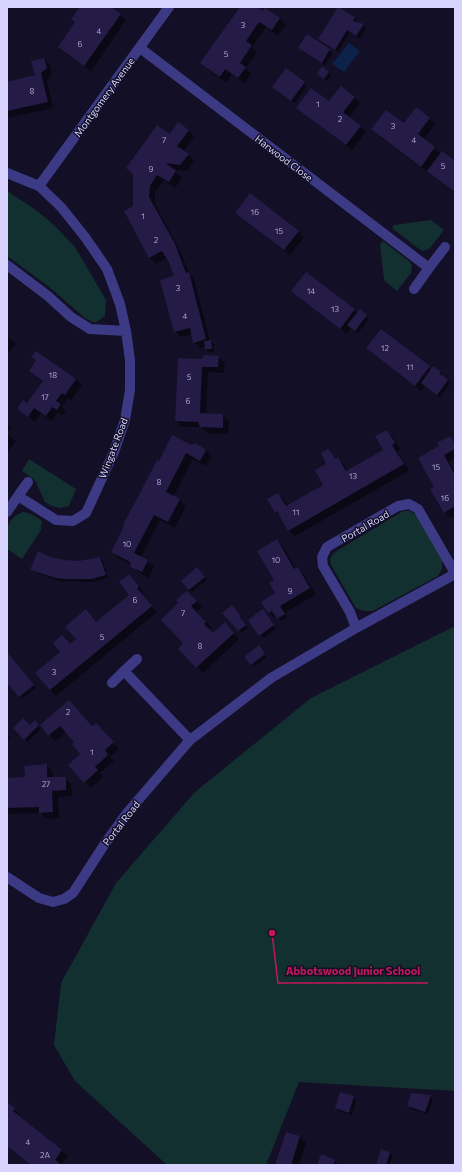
<svg xmlns="http://www.w3.org/2000/svg" width="462" height="1172" viewBox="0 0 462 1172" font-family="Commissioner,sans-serif">
<rect width="100%" height="100%" fill="#130f26"/>
<path fill="#12302f" d="M7,191L33,208L53,224L75,247L106,300L105,316L95,323L85,318L48,286L7,256Z
M431,220L444,230L430,248L423,251L419,249L392,228L394,225Z
M383,241L410,262L412,265L411,273L397,291L384,280L380,244Z
M29,459L76,489L69,506L60,508L52,506L45,502L35,480L22,471Z
M403,511H410L416,515L442,560V569L438,576L373,611H364L356,608L331,565L330,558L335,552Z
M23,512C31,513 36,516 42,521L41,530L22,559L7,549C7,531 4,520 23,512Z
M453,627L455,628V1091L299,1082L266,1165H167L75,1081L54,1045L61,983L116,883L195,792L311,698Z"/>
<path fill="#0c2248" d="M349,43L360,51L344,72L332,64Z"/>
<path fill="#0007" d="M81,7H110L126,20L91,71L65,53L59,47L76,23Z
M242,7H255L263,12L265,9L280,19L286,25L278,36L266,27L252,47L257,52L246,68L251,74L244,83L232,74L226,83L208,69L202,63Z
M339,8L355,18L357,21L356,23L364,25L366,28L359,39L350,32L338,52L319,39Z
M307,35L333,53L325,65L299,48Z
M44,59L50,65L52,74L47,80L53,108L7,118V83L36,76Z
M329,72L331,75L327,81L321,76Z
M304,83L307,86L295,103L276,89Z
M354,97L360,103L349,118L366,132L352,150L304,113L329,103Z
M429,119L435,124L424,139L441,154L455,162V192L428,171L427,172L378,135L372,129L404,124Z
M188,130L194,136L184,151L194,160L187,171L172,169L182,178L175,188L164,180L155,192V204L180,251L190,275L194,279L210,341L214,344V352H209L206,349V346L200,348L194,342L192,334L181,337L175,331V277L166,258L156,264L150,258L125,211L134,207L170,135Z
M242,218L298,231L304,237L290,255Z
M306,273L358,313L360,310L369,319L358,333L351,328L347,334L292,291Z
M7,336L16,344L7,355Z
M367,348L429,367L431,370L440,372L443,375L442,376L450,383L440,397L425,386L421,391Z
M32,357L76,379L82,385L71,401L68,398L62,406L66,411L63,415L58,412L52,421L41,413L35,422L18,409L28,404L43,382L30,371L37,361Z
M219,357L225,363L224,373L208,372L206,415H223L229,421L228,434L207,433L202,427H182L176,421L202,360Z
M7,424L11,428L7,434L16,441L7,453Z
M387,431L393,437L400,449L397,451L409,471L295,536L289,530L282,517L275,512L278,494L284,500L288,506L324,485L328,464L334,456L337,459L338,458L344,464L348,471L385,450Z
M450,437L455,443V458L449,462L455,472V515L451,518L445,512L436,487L440,446Z
M191,446L206,450L212,456L206,466L193,459L173,497L180,500L186,506L175,528L160,520L141,557L148,561L154,567L148,578L139,572L132,565L118,558L112,552L159,462Z
M277,540L283,546L296,569L297,568L303,574L316,594L285,613L287,617L281,621L277,617L275,618L269,612L276,594Z
M49,558L79,562L100,558L103,561L108,578L95,582L59,581L34,572L31,570Z
M200,572L207,580L192,592L189,590Z
M135,581L144,593L142,594L157,612L56,696L50,690L62,652L77,639L92,617L97,623L130,595Z
M187,592L202,607L197,612L212,628L209,630L213,634L225,623L239,639L203,673L179,649L184,643L180,603Z
M234,609L243,619L242,621L248,628L242,633L224,613Z
M263,610L276,629L263,638L260,635Z
M261,650L267,657L254,667L252,664Z
M7,653L36,688L22,699L7,681Z
M69,701L93,727L102,730L119,749L110,757L114,761L100,773L103,777L91,788L85,782L81,754L76,742L66,732L55,741L41,725Z
M34,722L41,729L27,742L14,728L30,726Z
M7,735L10,738L7,742Z
M46,765L52,771L53,778H65L71,784L72,796L58,797L59,818L46,819L41,813L7,814V779L26,778Z
M430,1096L433,1099L428,1114L411,1109L408,1106Z
M353,1097L356,1100L352,1115L339,1111L336,1108Z
M7,1104L20,1115L19,1117L68,1156L61,1165H31L7,1146Z
M287,1133L300,1137L306,1143L299,1165H276Z
M382,1150L390,1153L393,1156L389,1165H377Z
M321,1156L335,1161L338,1164L337,1165H318Z"/>
<path fill="#241b47" d="M80,7H111L121,14L84,66L58,47L75,22L71,19Z
M240,7H257L263,11L265,8L280,18L272,30L259,22L246,41L252,45L240,63L246,67L238,78L225,69L220,77L200,63Z
M338,7L355,17L353,21L364,24L356,36L347,30L335,50L318,39Z
M307,34L330,49L322,63L298,48Z
M44,58L47,68L41,73L48,102L7,111V82L35,75L31,61Z
M322,66L329,72L324,79L317,74Z
M286,68L305,82L291,101L272,87Z
M341,86L355,97L343,112L361,126L346,145L296,108L311,88L329,101Z
M416,107L430,118L418,134L435,147L421,167L371,129L386,110L404,123Z
M178,122L189,130L177,146L189,154L180,165L166,163L176,171L169,182L157,175L150,186L149,197L175,244L186,273L189,272L206,339L193,343L190,328L174,332L160,280L174,276L169,263L162,251L149,258L124,211L133,206V174L126,168L157,125L170,134Z
M442,151L455,161V192L427,171Z
M250,193L299,231L284,250L235,213Z
M306,272L355,309L340,329L291,291Z
M360,309L367,315L355,331L347,325Z
M381,329L430,366L415,386L366,348Z
M211,340L212,349H205L204,341Z
M36,351L76,379L65,395L62,393L56,401L61,404L57,410L52,407L46,416L34,408L28,417L17,409L23,400L27,403L43,381L29,371L36,360L31,357Z
M205,355L219,356L218,367H202L200,413L223,414V428L200,427L198,422L175,421L178,358L202,359Z
M433,366L441,372L439,373L448,380L437,395L421,383Z
M387,430L395,443L392,445L404,464L288,531L277,511L275,513L267,499L278,493L286,506L323,485L315,470L326,464L321,453L328,449L336,459L338,457L346,471L383,450L375,436Z
M172,435L191,445L195,443L206,450L200,461L186,453L166,492L180,499L168,522L154,515L134,553L148,560L142,572L131,567L130,562L111,552L124,526L123,525L140,493L157,460L159,461Z
M450,436L455,444V449L444,455L455,475V506L444,513L430,489L434,487L418,458L439,446L437,443Z
M277,539L294,569L298,567L310,588L280,606L285,614L277,619L272,611L268,613L261,602L275,593L269,583L274,580L257,551Z
M38,551L50,557L65,560L79,561L100,557L106,575L92,579H66L56,578L30,570Z
M197,567L205,577L189,590L181,581Z
M129,574L139,586L137,588L152,606L50,690L35,673L60,652L53,643L62,635L70,644L76,639L65,627L86,609L96,622L129,595L119,582Z
M187,591L197,601L191,606L206,622L204,624L213,633L225,622L234,633L196,668L178,649L183,643L161,620L178,603L176,600Z
M232,605L241,616L240,617L246,625L238,631L222,613Z
M263,609L274,625L259,636L248,620Z
M259,645L265,654L251,665L244,657Z
M7,652L34,685L19,697L7,683Z
M69,700L92,726L96,723L114,742L105,750L108,755L95,767L98,770L84,783L68,765L80,754L72,744L74,742L60,726L48,736L40,725Z
M23,718L30,725L35,720L39,725L24,740L13,728Z
M47,764V777H66V790L52,791L53,812L39,813V807L7,808V778L25,777L24,766Z
M340,1092L354,1096L349,1113L335,1108Z
M411,1093L431,1095L425,1112L407,1106Z
M7,1102L15,1108L13,1111L62,1150L55,1160L62,1165H31L7,1146Z
M286,1132L300,1136L291,1165H275Z
M381,1149L390,1152L386,1165H376Z
M321,1154L335,1160L333,1165H317Z"/>
<g fill="none" stroke-linecap="round" stroke-linejoin="round">
<path stroke="#3d3a85" stroke-width="10" d="M140,48L429,268L445,247
M7,173L39,186L61,207L85,237L107,269L120,304L126,331L130,360V390L125,420L114,452L86,513L73,521L56,520L18,496L7,512
M39,186L169,7
M7,265L48,296L71,317L90,329L126,331
M414,289L429,268
M18,496L28,482
M356,628L350,612L323,566L322,557L327,547L398,506L409,504L418,509L455,573
M124,671L137,659
M112,683L124,671L190,740
M7,877L39,898L53,902L64,899L73,893L104,845L127,813L190,740L271,678L356,628L455,574"/>
</g>
<g text-anchor="middle" dominant-baseline="central" stroke-width="3" stroke-linejoin="round" paint-order="stroke">
<g font-size="8" fill="#aca6d1">
<text x="243" y="25">3</text>
<text x="99" y="31">4</text>
<text x="80" y="44">6</text>
<text x="226" y="54">5</text>
<text x="32" y="91">8</text>
<text x="318" y="104">1</text>
<text x="340" y="119">2</text>
<text x="393" y="126">3</text>
<text x="164" y="140">7</text>
<text x="414" y="140">4</text>
<text x="443" y="166">5</text>
<text x="151" y="169">9</text>
<text x="255" y="212">16</text>
<text x="143" y="216">1</text>
<text x="279" y="231">15</text>
<text x="156" y="240">2</text>
<text x="178" y="288">3</text>
<text x="311" y="291">14</text>
<text x="335" y="309">13</text>
<text x="185" y="316">4</text>
<text x="385" y="348">12</text>
<text x="410" y="367">11</text>
<text x="53" y="375">18</text>
<text x="189" y="377">5</text>
<text x="45" y="397">17</text>
<text x="188" y="401">6</text>
<text x="436" y="467">15</text>
<text x="353" y="476">13</text>
<text x="159" y="482">8</text>
<text x="445" y="498">16</text>
<text x="296" y="512">11</text>
<text x="127" y="544">10</text>
<text x="276" y="560">10</text>
<text x="290" y="591">9</text>
<text x="135" y="600">6</text>
<text x="183" y="613">7</text>
<text x="102" y="637">5</text>
<text x="200" y="646">8</text>
<text x="54" y="672">3</text>
<text x="68" y="712">2</text>
<text x="92" y="752">1</text>
<text x="46" y="784">27</text>
<text x="28" y="1142">4</text>
<text x="45" y="1155">2A</text>
</g>
<g font-size="10" fill="#d9d4ff" stroke="#130f26">
<text transform="translate(104 97) rotate(-54)">Montgomery Avenue</text>
<text transform="translate(284 158) rotate(37)">Harwood Close</text>
<text transform="translate(113 448) rotate(-69)">Wingate Road</text>
<text transform="translate(365 526) rotate(-30)">Portal Road</text>
<text transform="translate(121 823) rotate(-52)">Portal Road</text>
</g>
</g>
<path fill="none" stroke="#c2185b" stroke-width="1.5" d="M272 933L278 983H428"/>
<circle fill="#c2185b" stroke="#130f26" stroke-width="1.5" cx="272" cy="933" r="4"/>
<g font-size="11" text-anchor="middle" font-weight="bold" fill="#c2185b" stroke="#130f26" stroke-width="3" stroke-linejoin="round" paint-order="stroke">
<text x="353" y="975">Abbotswood Junior School</text>
</g>
<rect width="462" height="1172" fill="none" stroke="#d9d4ff" stroke-width="16"/>
</svg>
